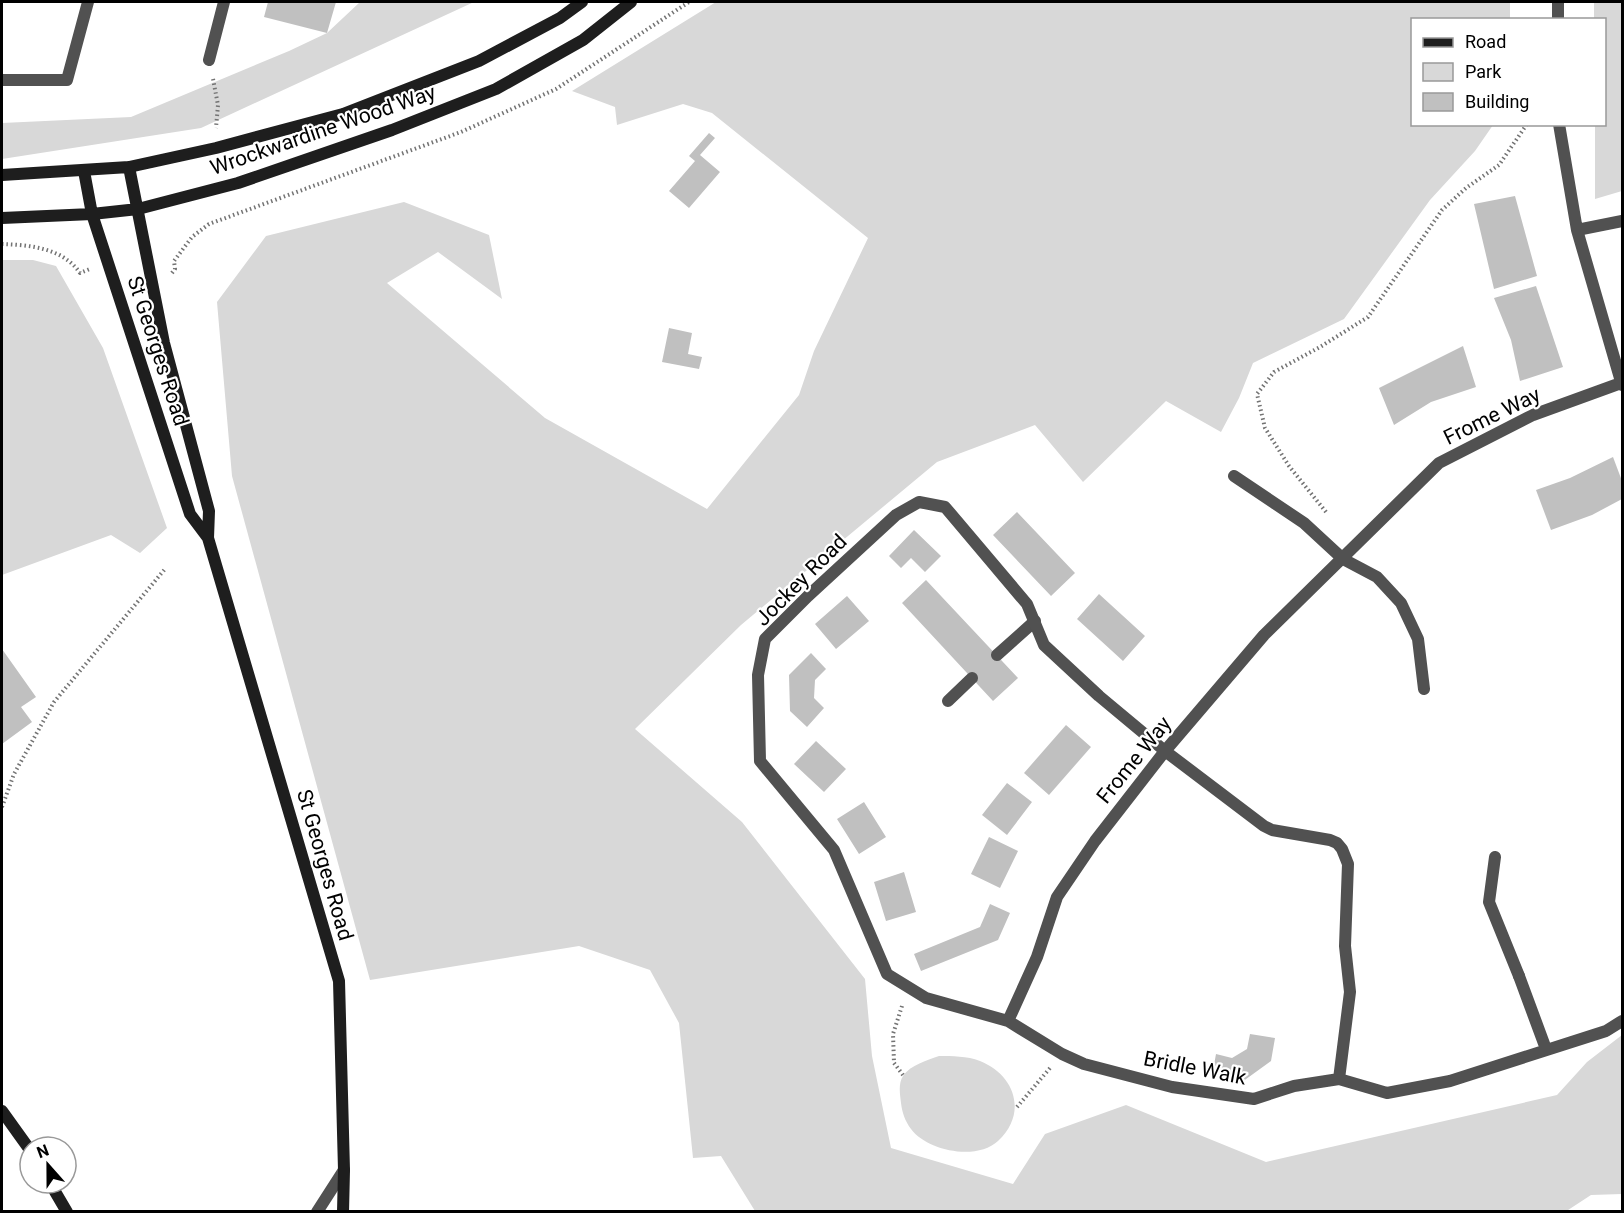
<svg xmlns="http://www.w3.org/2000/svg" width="1624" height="1213" viewBox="0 0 1624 1213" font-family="Roboto,sans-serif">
<rect width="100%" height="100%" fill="#fff"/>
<path fill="#d8d8d8" d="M360,2H474L201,128L2,159V123L131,117L289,51L327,33Z
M716,2H1510V19L1412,20V124L1493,125L1475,151L1430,200L1344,319L1253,363L1239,398L1221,432L1166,401L1083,482L1035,425L937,462L741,625L635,729L742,822L865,979L872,1056L891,1148L1013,1184L1045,1134L1126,1105L1266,1162L1557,1095L1587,1062L1622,1035V1194L1591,1195L1565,1212L755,1211L721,1156L693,1158L679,1023L650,970L579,946L370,980L232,476L217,302L266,236L404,202L489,235L502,299L438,252L387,283L545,418L707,509L799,395L814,351L868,238L712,113L683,104L617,125L615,107L572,91Z
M1594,2H1622V191L1595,199V125L1604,124V20L1594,19Z
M2,260H33L56,266L103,348L167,528L140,553L111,535L2,575Z
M939,1056C952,1056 967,1056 980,1061C1015,1075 1028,1113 998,1141C977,1161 927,1151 911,1129C905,1121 902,1112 901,1103C900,1094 898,1084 903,1076C910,1065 928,1060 939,1056Z"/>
<path fill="#c0c0c0" d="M268,2H336L327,33L264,17Z
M709,133L715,138L700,155L720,172L689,208L669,191L695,161L689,156Z
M1515,196L1537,276L1494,289L1474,204Z
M1536,286L1563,367L1520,381L1511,340L1494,298Z
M669,328L692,333L688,354L702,357L699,369L662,362Z
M1463,346L1476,387L1431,402L1394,425L1379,388Z
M1613,457L1622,481V499L1592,515L1551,530L1536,490L1570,478Z
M1017,512L1075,573L1051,596L993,535Z
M914,530L941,556L925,572L911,558L901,568L889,556Z
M926,580L1018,678L993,701L902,603Z
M1099,594L1145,636L1123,661L1077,619Z
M847,596L869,621L836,649L815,624Z
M2,649L36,697L21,707L32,722L2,744Z
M811,653L826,669L815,680L814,698L824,708L807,727L790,711L789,675Z
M1066,725L1091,747L1049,795L1024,773Z
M816,741L846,769L824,792L794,764Z
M1007,783L1032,802L1007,835L982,815Z
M864,802L886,837L859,854L837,819Z
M989,837L1018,851L1000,888L971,874Z
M904,872L916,912L886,921L874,882Z
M990,904L1010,913L998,940L921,971L914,954L980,927Z
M1250,1034L1275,1038L1271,1061L1242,1082L1212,1076L1216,1054L1232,1058L1247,1049Z"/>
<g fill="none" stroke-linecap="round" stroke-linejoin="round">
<path stroke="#737373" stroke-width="4" stroke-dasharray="1.5 3" stroke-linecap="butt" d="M213,79L218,105L216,128
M2,244C30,245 63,248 80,273L90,269
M172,273L175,269L174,261L192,237L209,224L461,132L556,89L689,2
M1326,512L1289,466L1265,428L1257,394L1274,372L1320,347L1368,317L1442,210L1466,188L1499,165L1527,124
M2,807L14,774L54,702L165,569
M902,1006L893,1034L894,1063L903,1075
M1017,1107L1050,1068"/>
<path stroke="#515151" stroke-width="12" d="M209,60L224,2
M2,80H67L88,2
M997,655L1035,621
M948,701L972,678
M1495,857L1489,902L1519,976"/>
<path stroke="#515151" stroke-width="12" d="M1558,20V2
M1559,124L1577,230L1622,385
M1577,230L1622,221
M1234,476L1304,523L1343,559L1377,577L1401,603L1418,639L1424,689
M1519,976L1546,1049
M1008,1021L1037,957L1057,897L1095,841L1165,751L1264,635L1439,463L1533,415L1621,383
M1339,1079L1350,992L1345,946L1348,864L1342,849L1337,843L1330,840L1272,830L1264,826L1165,751L1099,696L1044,645L1027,604L945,507L919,502L896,515L808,596L765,639L758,675L760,761L834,850L887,974L926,998L1008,1021L1062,1054L1084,1064L1172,1087L1254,1099L1294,1086L1339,1079L1387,1093L1450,1081L1606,1031L1622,1021
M317,1212L344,1170"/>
<path stroke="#1e1e1e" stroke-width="12" d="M129,167L164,343L209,511L208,538
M84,171L92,214L190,514L208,538L339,981L344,1170L343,1212
M2,175L129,167L216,148L343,114L479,61L560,18L582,2
M2,218L92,214L138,209L238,183L392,130L496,89L583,40L631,2
M2,1111L30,1150
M50,1183L67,1212"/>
</g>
<g text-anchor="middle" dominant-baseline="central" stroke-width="4.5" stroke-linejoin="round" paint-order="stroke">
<g font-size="21" fill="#000" stroke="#fff">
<text transform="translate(323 130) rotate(-19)">Wrockwardine Wood Way</text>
<text transform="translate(158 351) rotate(72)">St Georges Road</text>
<text transform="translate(1492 416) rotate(-26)">Frome Way</text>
<text transform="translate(801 580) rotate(-45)">Jockey Road</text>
<text transform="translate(1134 760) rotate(-51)">Frome Way</text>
<text transform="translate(325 865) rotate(74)">St Georges Road</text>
<text transform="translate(1195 1068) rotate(11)">Bridle Walk</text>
</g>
</g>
<rect width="1624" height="1213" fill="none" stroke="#000000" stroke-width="6"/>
<rect x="1411" y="18" width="195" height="108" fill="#ffffff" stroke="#999999" stroke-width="1.5"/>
<rect x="1423" y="38" width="30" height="9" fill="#1e1e1e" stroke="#999999" stroke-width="1.5"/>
<text x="1465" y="48" font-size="18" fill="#000000">Road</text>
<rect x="1423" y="63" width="30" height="18" fill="#d8d8d8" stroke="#999999" stroke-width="1.5"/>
<text x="1465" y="78" font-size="18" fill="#000000">Park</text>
<rect x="1423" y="93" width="30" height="18" fill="#c0c0c0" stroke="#999999" stroke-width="1.5"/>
<text x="1465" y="108" font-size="18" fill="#000000">Building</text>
<g transform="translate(48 1165) rotate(339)"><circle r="28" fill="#ffffff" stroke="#999999" stroke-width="1.5"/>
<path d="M0-4.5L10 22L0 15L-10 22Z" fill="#000000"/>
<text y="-9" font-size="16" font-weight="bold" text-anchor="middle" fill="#000000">N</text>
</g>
</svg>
